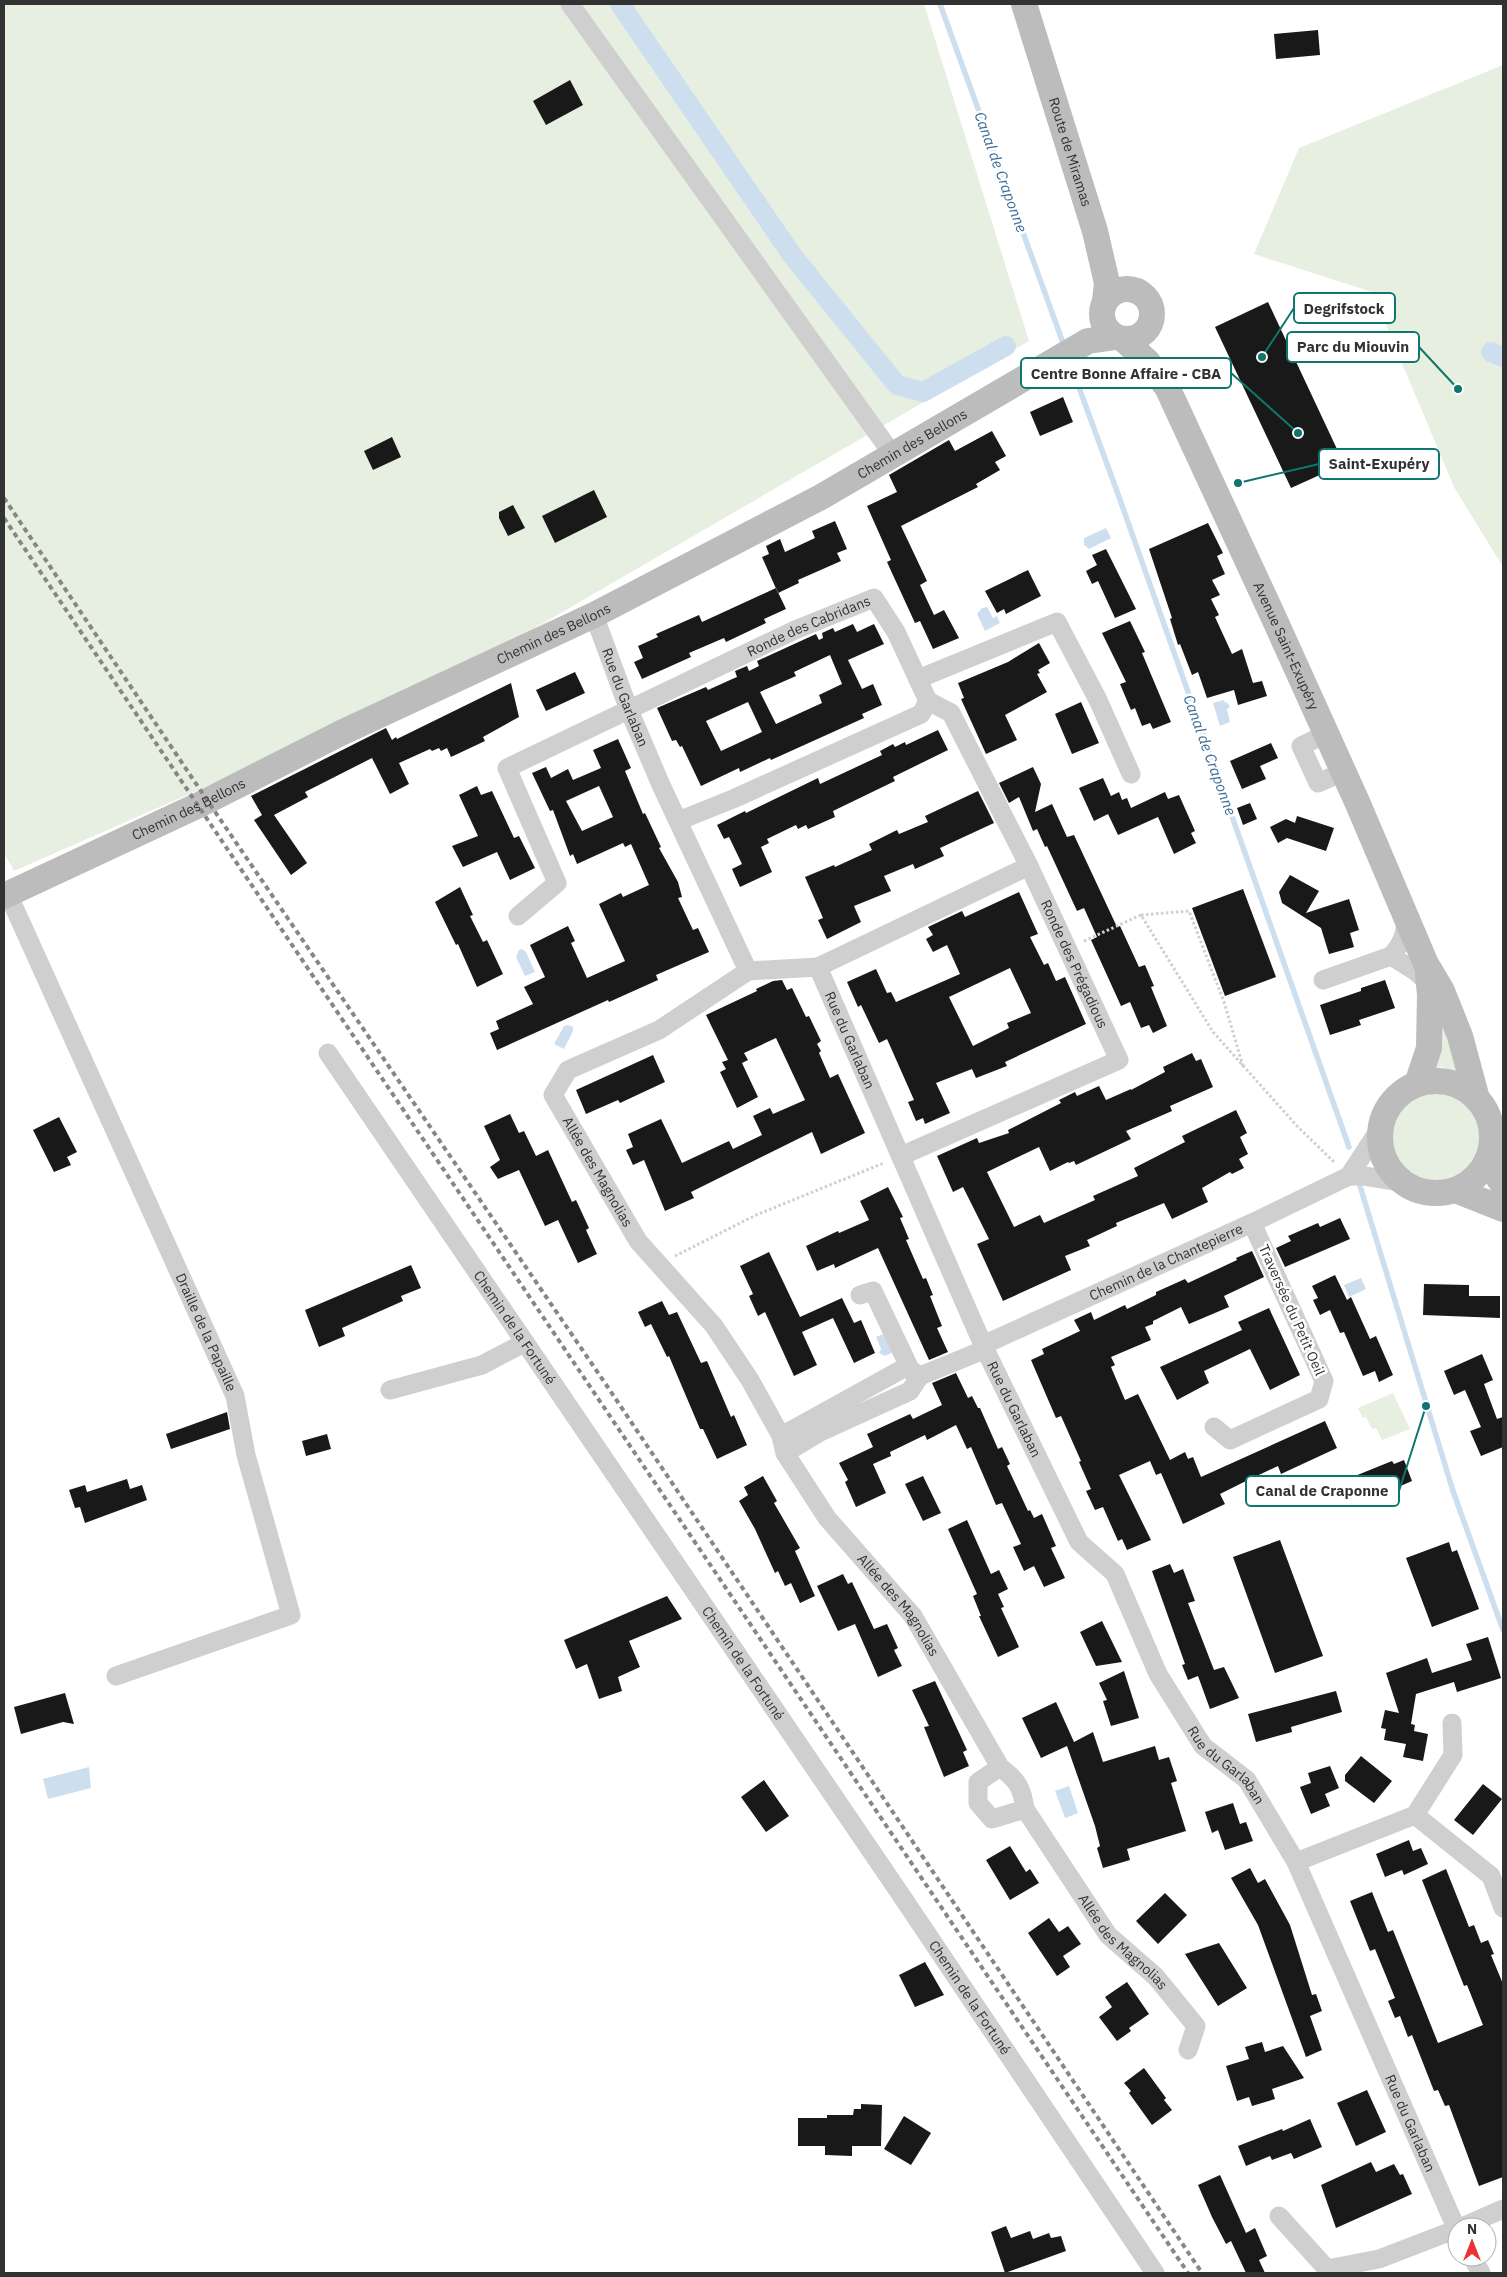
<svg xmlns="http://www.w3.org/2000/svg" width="1507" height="2277" viewBox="0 0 1507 2277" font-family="'IBM Plex Sans',sans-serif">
<rect width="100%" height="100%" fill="#fff"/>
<path fill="#e7efe1" d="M4,4H924L1029,341L516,639L219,781L14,871L4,853Z
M1503,65V567L1454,487L1372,292L1254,254L1299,148Z
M1442,1014L1458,1074L1442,1067L1429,1070Z
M1391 1136a44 44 0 1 1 88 0a44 44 0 1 1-88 0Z
M1393,1393L1410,1429L1382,1440L1376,1428L1372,1429L1366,1417L1363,1418L1358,1408Z"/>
<path fill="#cddfef" d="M1106,528L1111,538L1089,549L1084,545V538Z
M987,607L993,618L997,616L1000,623L985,631L977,614L982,608Z
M1224,700L1225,703L1227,702L1230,707L1227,709L1230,722L1220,726L1213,703Z
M522,949L526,952L535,972L525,976L516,957L519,950Z
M568,1025L573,1027V1031L564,1049L554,1044L564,1026Z
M1361,1278L1366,1289L1349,1297L1344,1285Z
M886,1333L894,1352L885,1356L879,1353L881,1349L876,1337Z
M89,1767L91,1788L48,1799L43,1779Z
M1069,1786L1078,1813L1065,1818L1055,1791Z"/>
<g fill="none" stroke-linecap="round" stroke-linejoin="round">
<path stroke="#cddfef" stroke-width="5.5" d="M940,4L1062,340
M1070,363L1118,494L1349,1147
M1360,1186L1453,1491L1503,1630"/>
<path stroke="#cddfef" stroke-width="20" d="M620,4L792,255L897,385L923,392L1006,346
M1491,352L1503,357"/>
</g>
<path fill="#191919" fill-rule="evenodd" d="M1318,30L1320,55L1276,59L1274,34Z
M570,80L583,105L546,125L533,101Z
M1268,302L1344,464L1291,488L1215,327Z
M1063,397L1073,422L1040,436L1030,412Z
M992,431L1006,456L995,462L1000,470L976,484L978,487L901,526L927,581L920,585L934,615L944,610L959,638L933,649L920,621L915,623L892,573L887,562L891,560L867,506L897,492L889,475L949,440L955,451Z
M392,437L401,457L373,470L364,451Z
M594,490L607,517L555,543L542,516Z
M513,505L525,528L508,536L499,518V512Z
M835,521L847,549L837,553L841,561L798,580L799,583L778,593L762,557L769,554L766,546L780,539L785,552L815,538L812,531Z
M1208,523L1223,553L1217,556L1225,574L1212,580L1220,595L1211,599L1219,615L1215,617L1232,654L1242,649L1253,683L1262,681L1267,696L1238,705L1234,690L1207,698L1198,672L1192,675L1180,644L1178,645L1170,619L1172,618L1149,549Z
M1106,549L1136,609L1115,618L1098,581L1092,584L1086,571L1097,565L1092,555Z
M1028,570L1041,596L1006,614L1004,609L997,613L985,591Z
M776,588L786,609L764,619L766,623L726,642L724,638L689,653L691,657L642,679L634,662L643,658L638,646L658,637L656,634L699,615L702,622Z
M1130,621L1145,652L1142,653L1171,722L1153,729L1150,723L1142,726L1135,708L1131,710L1120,684L1126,682L1102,633Z
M853,624L857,632L874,624L884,644L848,660L862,689L873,684L882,705L862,714L864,718L771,760L770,758L740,772L739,768L701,786L682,746L680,747L676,740L672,741L657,708L706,687L708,690L730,680L737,677L735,671L747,666L749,671L759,666L757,661L816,634L819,640L823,638L822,633L833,628L835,632ZM830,655L842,684L819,695L822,703L776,724L760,692L796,676L794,672ZM748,702L762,732L721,751L706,721Z
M1039,643L1050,663L1038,670L1040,673L1037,674L1047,692L1005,715L1017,740L986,754L961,699L964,698L958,683L1008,662Z
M575,672L585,693L546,711L536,690Z
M511,683L519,717L483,737L485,741L451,757L447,748L441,751L439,748L432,751L430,749L399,763L409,784L390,794L372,758L305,792L308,797L274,815L307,863L291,875L254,820L262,815L251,796L386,728L392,740L396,737L397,739Z
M1081,702L1099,743L1072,754L1055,714Z
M938,730L948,750L893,777L895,781L833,811L835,817L808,829L806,825L798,829L796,825L767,839L769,843L761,847L772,872L740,887L732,869L742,864L729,837L724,839L717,825L745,811L746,813L818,778L820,784L882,755L880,751L893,744L895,747L905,742L906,745Z
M618,739L631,768L625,771L643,814L645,813L661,847L659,848L678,882L682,897L678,898L693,930L698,928L709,952L656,975L658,980L609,1002L608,1000L497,1050L490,1033L499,1029L496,1021L533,1004L524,987L545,977L530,945L568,926L575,941L571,943L587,978L625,961L599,904L621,893L623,897L649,885L631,844L625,847L623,843L577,864L573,854L570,856L553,810L550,811L532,773L546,767L551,778L568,769L573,780L601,768L593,750ZM599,786L613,817L582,831L566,801Z
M1271,743L1278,758L1260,766L1266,779L1242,789L1230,761Z
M1033,767L1041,784L1035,812L1052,804L1067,837L1074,835L1117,927L1120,926L1139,967L1145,965L1154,986L1151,987L1167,1026L1153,1033L1149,1025L1141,1028L1130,1002L1121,1006L1091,940L1097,937L1084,908L1077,911L1047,846L1045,847L1037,829L1033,831L1019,797L1009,803L999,783Z
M1103,778L1111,796L1119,792L1122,800L1127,798L1131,808L1165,792L1168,799L1179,795L1195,831L1191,833L1196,843L1174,854L1158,817L1118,835L1108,814L1094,821L1079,788Z
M477,786L481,795L492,791L514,838L519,836L535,868L510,880L497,852L463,867L452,846L478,836L459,795Z
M978,791L994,823L940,848L944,856L915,869L913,864L884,876L891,891L854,906L861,922L827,939L818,920L823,918L805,877L834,865L835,867L872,850L869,844L897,830L899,834L928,822L925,816Z
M1250,803L1257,819L1243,825L1237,808Z
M1297,816L1334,828L1326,851L1287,838L1278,843L1270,827L1286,819L1295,823Z
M1290,875L1319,891L1306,913L1349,899L1359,930L1350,933L1354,947L1329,954L1321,928L1282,903L1279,892Z
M460,887L473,915L470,916L483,942L487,940L503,974L477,987L458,944L456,945L435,902Z
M1243,889L1276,977L1225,996L1192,908Z
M1019,892L1038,934L1030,937L1044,965L1048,963L1056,981L1065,977L1086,1024L1005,1062L1007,1066L976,1078L972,1069L936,1083L950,1113L925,1124L923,1118L916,1121L908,1102L914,1100L887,1039L879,1043L861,1005L858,1007L847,982L876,969L887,993L891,992L896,1002L960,974L947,945L933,952L926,939L933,935L928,927L962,911L965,917ZM1010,968L1031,1013L1007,1023L1009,1028L973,1046L949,997Z
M782,980L787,990L792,988L806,1017L809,1016L821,1041L817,1044L821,1051L819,1053L830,1078L838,1074L865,1133L821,1154L812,1132L691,1192L694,1198L665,1211L644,1160L633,1165L626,1150L633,1147L628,1134L661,1119L682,1163L729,1141L733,1149L762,1135L753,1116L770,1108L773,1114L805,1100L776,1038L744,1053L748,1060L742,1063L758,1097L737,1108L720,1072L726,1069L722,1062L728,1060L706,1015L757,991L756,989L773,981Z
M1385,980L1395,1008L1359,1020L1361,1025L1330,1035L1320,1005L1361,991V988Z
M1192,1053L1196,1061L1201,1059L1213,1087L1170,1106L1172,1111L1126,1131L1131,1139L1076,1165L1074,1161L1069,1163L1068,1162L1050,1171L1039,1147L987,1172L1014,1227L1040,1215L1044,1223L1095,1200L1093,1196L1138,1176L1134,1168L1185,1142L1182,1136L1236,1110L1247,1133L1240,1137L1248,1154L1239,1159L1244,1168L1232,1174L1230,1172L1202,1188L1208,1202L1172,1219L1164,1203L1116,1223L1117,1226L1087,1240L1090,1246L1065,1256L1071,1270L1003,1301L977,1244L989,1239L963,1187L953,1192L937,1156L977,1138L979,1143L1009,1133L1008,1130L1061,1103L1059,1100L1075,1092L1077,1096L1099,1086L1106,1100L1131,1089V1090L1165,1072L1163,1067Z
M653,1055L665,1082L620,1103L618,1100L586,1114L576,1090Z
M510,1114L519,1133L524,1131L536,1156L548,1150L572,1202L576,1200L589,1228L586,1230L597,1254L578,1263L558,1220L545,1226L519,1170L498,1179L490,1167L500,1160L484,1126Z
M59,1117L77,1152L67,1157L71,1165L54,1172L33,1130Z
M888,1187L903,1217L900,1218L909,1239L906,1240L923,1279L926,1278L933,1295L930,1296L942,1326L937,1328L948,1352L929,1360L878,1248L835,1268L834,1264L817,1271L806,1246L838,1231L839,1233L869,1220L860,1201Z
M1340,1218L1350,1239L1285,1267L1276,1248L1291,1241L1288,1236L1318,1223L1320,1227Z
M1252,1251L1264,1277L1224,1296L1229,1307L1189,1324L1181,1307L1153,1321V1324L1145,1327L1151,1340L1111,1357L1115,1365L1111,1367L1125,1400L1138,1394L1170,1460L1185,1452L1188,1459L1193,1457L1201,1477L1325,1421L1337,1448L1281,1474L1278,1466L1246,1481L1220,1494L1225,1504L1183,1524L1161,1473L1156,1475L1150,1461L1119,1475L1151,1540L1127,1550L1122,1539L1118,1541L1103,1507L1095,1510L1086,1491L1091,1489L1079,1462L1081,1461L1061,1416L1056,1418L1031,1360L1044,1354L1042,1349L1080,1331L1074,1320L1091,1312L1094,1320L1125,1305L1127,1309L1156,1295V1292L1185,1279L1188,1283L1237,1260L1236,1258Z
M769,1252L800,1317L842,1298L854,1323L861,1320L875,1353L854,1363L833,1318L802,1332L817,1365L794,1376L765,1312L758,1316L749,1296L753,1294L740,1266Z
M411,1265L421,1288L401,1296L403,1301L342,1328L345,1336L319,1347L305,1310Z
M1335,1275L1347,1300L1351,1297L1370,1339L1376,1336L1393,1375L1379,1382L1375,1371L1363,1376L1344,1332L1340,1333L1330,1310L1320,1315L1313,1300L1318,1298L1312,1286Z
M1424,1284L1469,1285V1296H1500V1318L1423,1315Z
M662,1301L669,1315L677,1312L701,1363L707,1361L731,1417L734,1415L747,1445L717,1459L703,1429H700L669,1356L667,1357L651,1324L645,1327L638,1312Z
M1269,1308L1300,1375L1270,1390L1250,1349L1204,1371L1209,1383L1177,1400L1160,1367L1242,1330L1238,1322Z
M1482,1354L1493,1380L1484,1384L1497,1419L1503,1417V1447L1481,1456L1470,1431L1481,1427L1465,1390L1454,1395L1444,1371Z
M956,1373L968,1398L972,1396L978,1408H980L998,1449L1002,1447L1010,1464L1007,1466L1028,1511L1030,1510L1034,1518L1042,1514L1056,1546L1051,1548L1065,1578L1044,1587L1034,1566L1024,1571L1013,1547L1021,1544L1002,1503L996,1505L971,1447L967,1449L956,1425L927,1440L925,1435L890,1452L891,1456L873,1464L886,1493L856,1507L845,1482L848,1480L839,1463L873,1447L867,1434L910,1414L913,1419L942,1405L932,1383Z
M227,1412L230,1429L171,1449L166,1434Z
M327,1434L331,1449L306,1456L302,1441Z
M1404,1460L1412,1481L1366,1501L1355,1476L1392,1461L1394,1464Z
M763,1476L777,1501L774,1503L800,1548L795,1551L815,1596L800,1603L791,1583L785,1586L778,1571L775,1573L755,1529L739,1501L748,1495L744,1487Z
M923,1476L941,1513L923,1521L905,1484Z
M127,1479L130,1489L142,1485L147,1500L85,1523L80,1507L75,1508L69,1490L85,1485L87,1492Z
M967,1520L991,1574L999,1570L1008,1589L998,1594L1004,1607L1001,1608L1019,1647L998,1657L979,1616H981L973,1596L977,1594L948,1529Z
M1280,1540L1323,1656L1275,1673L1233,1557Z
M1449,1542L1452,1552L1457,1550L1479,1609L1432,1627L1406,1558Z
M1170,1564L1174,1573L1183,1569L1195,1601L1188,1603L1214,1670L1224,1667L1239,1698L1210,1709L1198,1676L1188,1680L1182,1665L1185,1664L1152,1571Z
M843,1574L848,1584L852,1582L874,1629L887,1624L898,1648L894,1650L902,1666L878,1677L855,1624L838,1631L817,1586Z
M667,1596L682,1619L629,1641L640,1667L618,1677L622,1691L599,1699L587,1664L576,1669L564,1640Z
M1102,1621L1122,1662L1096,1666L1080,1632Z
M1488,1637L1501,1678L1457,1692L1454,1682L1416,1694L1411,1724L1415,1725L1414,1731L1428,1734L1423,1761L1403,1757L1406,1744L1384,1740L1386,1729L1381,1728L1385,1710L1399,1713L1386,1673L1427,1658L1432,1673L1472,1660L1466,1644Z
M1124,1671L1139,1718L1111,1726L1103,1701L1107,1700L1099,1683Z
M935,1681L967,1750L963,1752L969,1766L944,1777L924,1727L929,1726L912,1690Z
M1336,1691L1342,1712L1291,1727L1292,1732L1256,1742L1248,1714Z
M65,1693L74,1724L63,1722L21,1734L14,1707Z
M1056,1702L1074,1742L1093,1732L1103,1762L1155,1746L1159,1760L1169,1757L1177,1781L1171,1783L1186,1831L1127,1849L1130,1860L1103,1868L1097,1848L1100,1846L1095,1826L1067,1746L1041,1758L1022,1718Z
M1361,1756L1392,1781L1374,1803L1345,1781V1775Z
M1330,1766L1339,1788L1325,1794L1330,1806L1311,1814L1300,1787L1311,1783L1308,1773Z
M764,1780L789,1816L766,1832L741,1797Z
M1483,1784L1502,1799L1473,1835L1454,1820Z
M1233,1803L1240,1824L1246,1822L1253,1841L1225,1850L1218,1830L1212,1833L1205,1812Z
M1409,1840L1413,1851L1421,1848L1428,1864L1404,1875L1402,1870L1385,1877L1376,1854Z
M1010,1846L1026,1872L1030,1869L1039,1883L1010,1900L986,1860Z
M1250,1868L1258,1883L1265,1879L1290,1925L1312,1995L1316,1994L1322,2011L1310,2016L1322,2050L1306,2057L1258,1925L1231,1878Z
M1446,1869L1469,1927L1474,1925L1481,1943L1488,1940L1494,1954L1491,1955L1503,1984V2177L1479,2186L1449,2105L1445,2106L1438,2090L1434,2091L1412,2035L1408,2037L1400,2016L1395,2018L1388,2001L1395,1998L1375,1949L1370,1951L1350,1901L1372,1892L1388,1932L1393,1930L1438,2043L1483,2025L1467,1985L1464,1986L1422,1880Z
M1165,1893L1187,1915L1158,1944L1136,1921Z
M1049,1918L1059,1932L1068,1926L1081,1944L1063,1956L1070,1967L1057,1976L1028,1933Z
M1219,1943L1247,1988L1218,2006L1185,1954Z
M925,1962L944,1995L915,2007L899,1975Z
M1127,1982L1149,2014L1129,2028L1131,2031L1117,2041L1099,2017L1112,2007L1105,1997Z
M1262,2042L1265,2052L1283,2046L1304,2078L1272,2089L1275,2099L1252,2106L1249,2097L1237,2101L1226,2066L1249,2059L1245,2047Z
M1144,2068L1166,2098L1164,2100L1172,2110L1152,2125L1129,2093L1131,2091L1124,2083Z
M1367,2090L1386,2132L1356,2146L1337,2103Z
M861,2104L882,2105L881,2146H852V2156L825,2155V2146H798V2118H827V2115H853L854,2109H861Z
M904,2116L931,2133L911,2165L884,2149Z
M1310,2119L1322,2147L1294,2159L1291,2153L1272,2160L1270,2156L1246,2166L1238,2146L1282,2129L1283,2131Z
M1371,2162L1376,2172L1394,2164L1400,2175L1403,2174L1412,2194L1336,2228L1321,2185Z
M1220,2175L1246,2233L1255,2228L1267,2256L1259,2260L1265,2273H1246L1231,2241L1226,2244L1212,2217L1198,2185Z
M1006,2226L1011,2238L1030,2231L1033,2239L1049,2233L1051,2238L1061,2236L1066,2251L1005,2273L991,2232Z"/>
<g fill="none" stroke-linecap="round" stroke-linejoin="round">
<path stroke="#cfcfcf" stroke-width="3" stroke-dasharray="2.5 2.5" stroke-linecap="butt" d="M1141,915L1189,911L1224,1002L1243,1066
M1084,941L1141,915L1213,1032L1297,1126L1335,1163
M675,1256L756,1215L884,1163"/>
<g stroke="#cfcfcf" stroke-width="19">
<path d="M570,4L893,455"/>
<path id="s1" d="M594,615L629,710L661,785L748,971L818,967L983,1345L1079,1542L1115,1574L1158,1674L1203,1746L1247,1780L1296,1862L1457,2230"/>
<path d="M918,679L1057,622L1098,700L1131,774"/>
<path d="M928,701L951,713L1029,866"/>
<path d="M1326,734L1301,746L1318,783L1343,772"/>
<path id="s2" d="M8,894L235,1396L246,1455L291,1615L116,1676"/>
<path id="s3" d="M518,916L557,883L507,768L795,630L874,598L896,632L928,701L921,714L733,799L678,821"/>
<path d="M1406,917C1406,933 1402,944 1391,956L1415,971L1429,983"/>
<path id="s4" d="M818,967L1029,866L1119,1060L901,1156"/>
<path id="s5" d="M748,971L659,1030L568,1070L553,1095L638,1241L714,1326L750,1380L781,1436L785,1453L827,1518L913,1616L1000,1767C1017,1780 1022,1787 1025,1809L992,1819L978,1803V1782L1000,1767"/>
<path d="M1323,980L1391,956"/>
<path id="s6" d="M328,1053L901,1895L1155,2273"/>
<path d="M1379,1130L1349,1176H1364L1401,1182"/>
<path d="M860,1295L873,1291L911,1371"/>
<path id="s7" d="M983,1345L1252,1223L1349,1176"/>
<path d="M390,1390L482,1365L524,1343"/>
<path d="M1214,1427L1230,1440L1319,1399L1324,1381L1252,1223"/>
<path d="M781,1436L906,1367L920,1376"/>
<path d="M785,1453L820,1432L910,1391L920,1376L986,1349"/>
<path id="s8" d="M1025,1809L1108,1935L1156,1977L1196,2026L1188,2050"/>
<path d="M1415,1815L1491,1876L1503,1908"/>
<path d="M1296,1862L1415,1815L1453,1755L1452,1723"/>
<path d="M1279,2216L1327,2269L1379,2259L1457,2229"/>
<path d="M1462,2227L1503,2209"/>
<path d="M1472,2257L1481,2273"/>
</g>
<g stroke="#bcbcbc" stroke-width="26">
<path id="s9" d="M1024,4L1095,231L1107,283L1105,301"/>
<circle cx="1127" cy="314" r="25"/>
<path id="s10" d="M1124,340L1147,361L1167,387L1273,616L1358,804L1426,964L1442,991L1460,1036L1477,1099"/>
<path id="s11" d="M4,896L199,805L341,733L594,615L821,497L1088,341L1116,337"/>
<circle cx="1436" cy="1137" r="56"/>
<path d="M1417,1084L1429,1048L1430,995L1428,974"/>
<path d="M1487,1160L1503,1185"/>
<path d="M1455,1190L1503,1209"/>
</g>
<path stroke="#878787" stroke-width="4" stroke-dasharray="5 4" stroke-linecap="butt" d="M4,498L207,800L607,1386L1202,2273
M4,518L1188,2273"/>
</g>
<g text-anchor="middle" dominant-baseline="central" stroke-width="5" stroke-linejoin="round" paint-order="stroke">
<g font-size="14" fill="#323232" stroke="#fff">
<text stroke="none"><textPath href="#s9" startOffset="155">Route de Miramas</textPath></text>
<text stroke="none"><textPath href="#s11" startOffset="1015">Chemin des Bellons</textPath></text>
<text stroke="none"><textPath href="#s3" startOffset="510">Ronde des Cabridans</textPath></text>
<text stroke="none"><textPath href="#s11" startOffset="609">Chemin des Bellons</textPath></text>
<text stroke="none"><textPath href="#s10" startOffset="349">Avenue Saint-Exupéry</textPath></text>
<text stroke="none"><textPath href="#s1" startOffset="88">Rue du Garlaban</textPath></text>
<text stroke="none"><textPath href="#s11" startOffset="204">Chemin des Bellons</textPath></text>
<text stroke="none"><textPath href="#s4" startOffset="342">Ronde des Prégadious</textPath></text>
<text stroke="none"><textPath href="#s1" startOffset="538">Rue du Garlaban</textPath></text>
<text stroke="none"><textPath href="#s5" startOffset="324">Allée des Magnolias</textPath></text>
<text stroke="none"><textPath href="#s7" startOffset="201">Chemin de la Chantepierre</textPath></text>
<text transform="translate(1292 1310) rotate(66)">Traversée du Petit Oeil</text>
<text stroke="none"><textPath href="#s6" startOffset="332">Chemin de la Fortuné</textPath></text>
<text stroke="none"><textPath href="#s2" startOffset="481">Draille de la Papaille</textPath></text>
<text stroke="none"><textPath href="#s1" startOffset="942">Rue du Garlaban</textPath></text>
<text stroke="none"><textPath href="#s5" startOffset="855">Allée des Magnolias</textPath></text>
<text stroke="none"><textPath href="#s6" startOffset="738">Chemin de la Fortuné</textPath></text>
<text stroke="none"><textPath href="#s1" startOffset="1362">Rue du Garlaban</textPath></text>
<text stroke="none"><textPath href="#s8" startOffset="166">Allée des Magnolias</textPath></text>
<text stroke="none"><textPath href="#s6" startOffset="1142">Chemin de la Fortuné</textPath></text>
<text stroke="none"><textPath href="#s1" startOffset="1768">Rue du Garlaban</textPath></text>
</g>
<g font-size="15" font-style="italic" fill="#3c6d99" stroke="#fff">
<text transform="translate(1001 172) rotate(70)">Canal de Craponne</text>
<text transform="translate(1210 755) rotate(70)">Canal de Craponne</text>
</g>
</g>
<path fill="none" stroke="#0f766e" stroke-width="2" d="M1262 357L1294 308M1458 389L1419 347M1298 433L1231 373M1238 483L1319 464M1426 1406L1399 1491"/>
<g fill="#0f766e" stroke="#fff" stroke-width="2">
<circle cx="1262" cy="357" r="5"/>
<circle cx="1458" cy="389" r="5"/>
<circle cx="1298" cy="433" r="5"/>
<circle cx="1238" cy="483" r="5"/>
<circle cx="1426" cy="1406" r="5"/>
</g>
<g fill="#fff" stroke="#0f766e" stroke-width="2">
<rect x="1294" y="293" width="101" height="30" rx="5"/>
<rect x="1287" y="332" width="132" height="30" rx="5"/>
<rect x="1021" y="358" width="210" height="30" rx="5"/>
<rect x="1319" y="449" width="120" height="30" rx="5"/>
<rect x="1246" y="1476" width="153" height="30" rx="5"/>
</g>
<g font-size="15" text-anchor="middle" font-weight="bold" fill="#323232">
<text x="1344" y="314">Degrifstock</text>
<text x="1353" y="352">Parc du Miouvin</text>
<text x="1126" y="379">Centre Bonne Affaire - CBA</text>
<text x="1379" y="469">Saint-Exupéry</text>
<text x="1322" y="1496">Canal de Craponne</text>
</g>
<rect width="1507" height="2277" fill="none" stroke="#323232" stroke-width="10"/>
<g transform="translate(1472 2242)"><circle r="24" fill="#ffffff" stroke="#adadad"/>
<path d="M0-4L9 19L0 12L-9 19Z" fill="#ec3532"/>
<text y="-8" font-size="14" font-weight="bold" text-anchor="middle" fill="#323232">N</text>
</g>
</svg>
